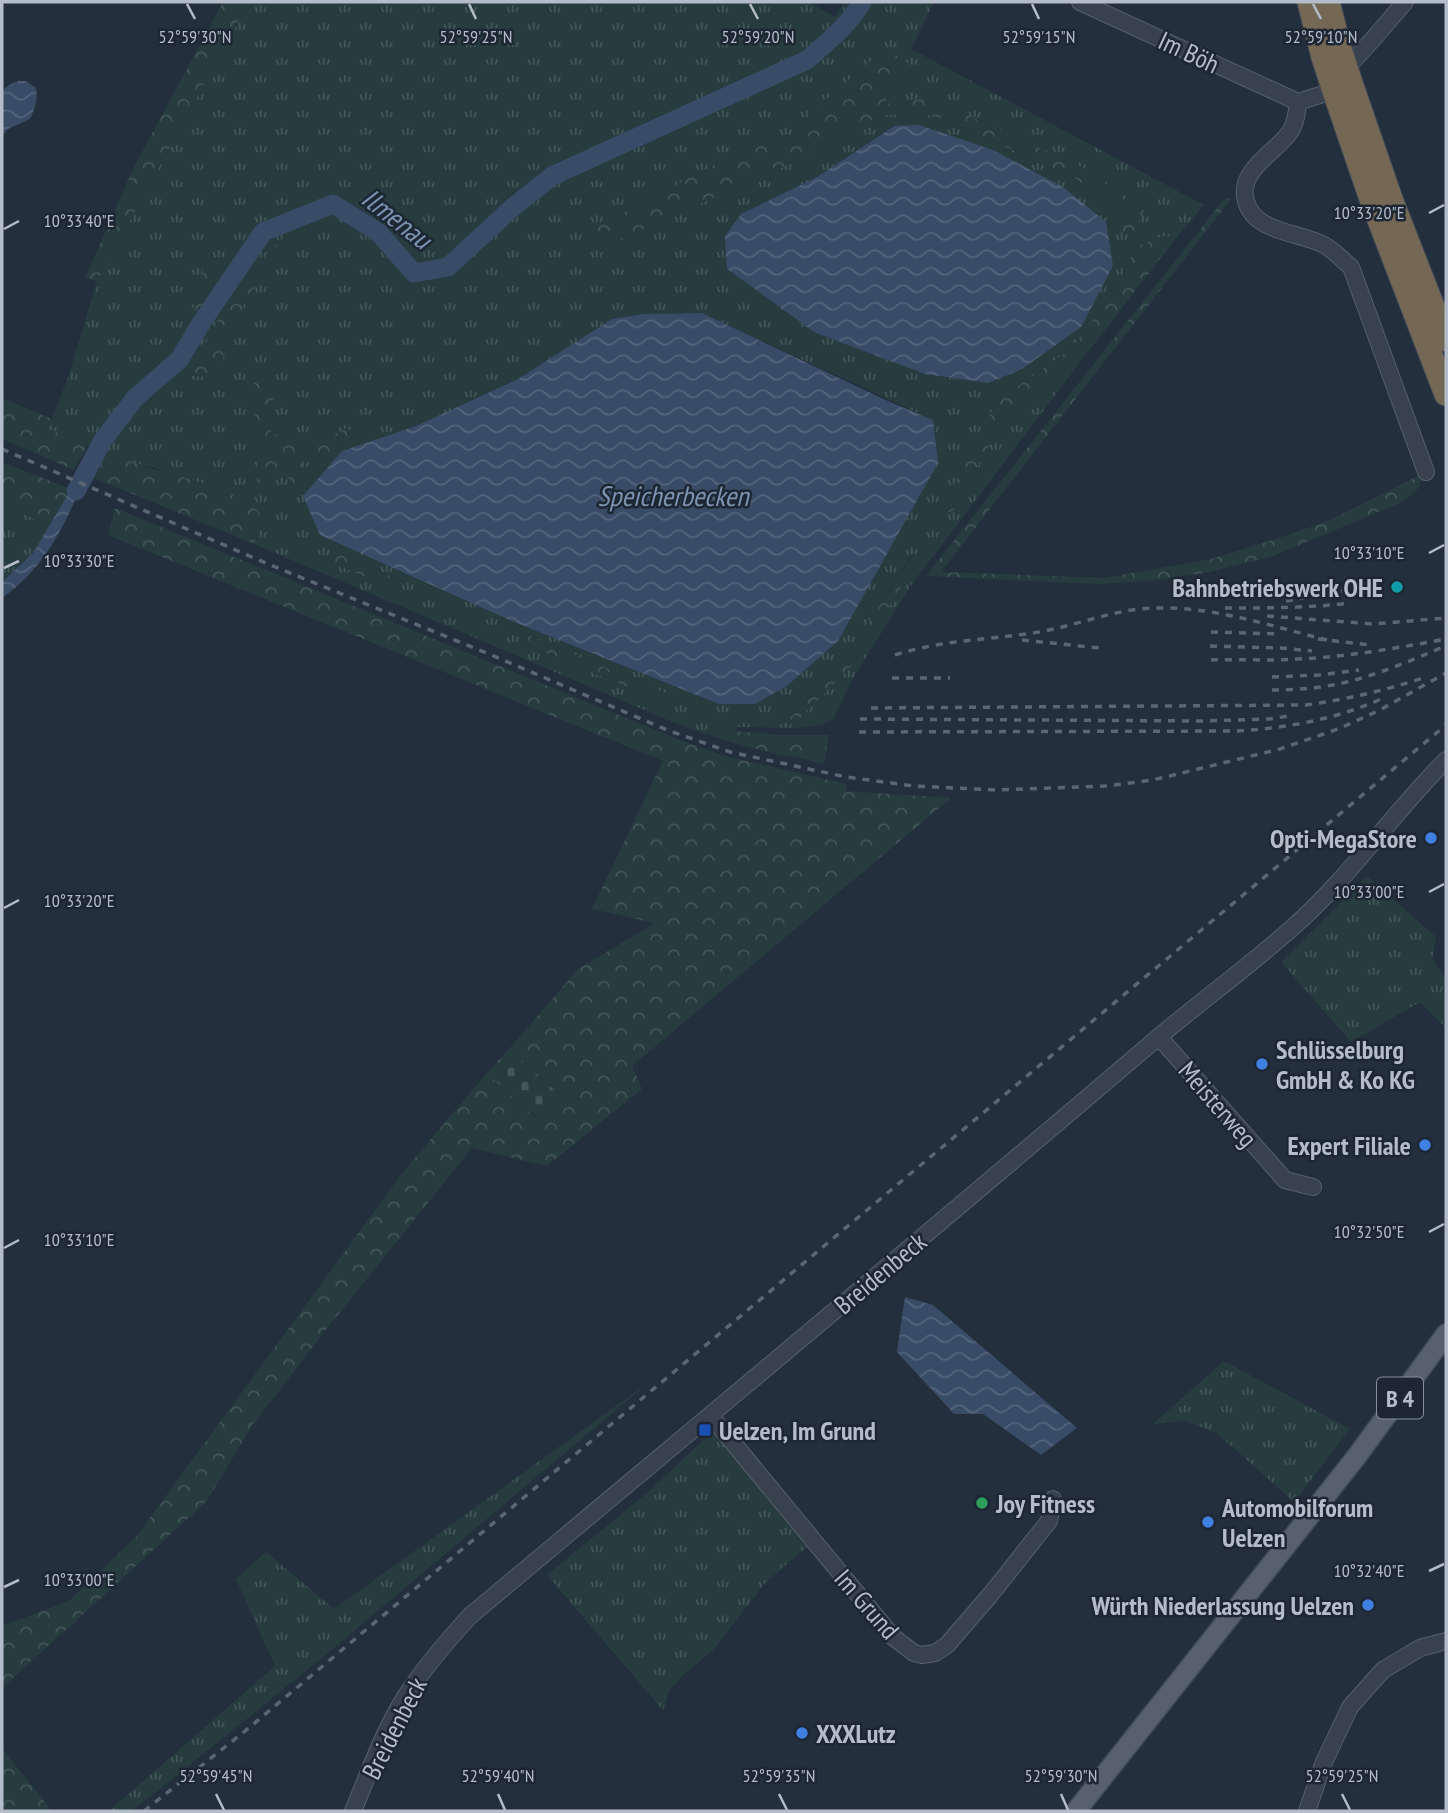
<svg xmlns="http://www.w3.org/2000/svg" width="1448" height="1813" viewBox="0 0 1448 1813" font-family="'PT Sans Narrow',sans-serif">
<defs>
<pattern id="grass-tufts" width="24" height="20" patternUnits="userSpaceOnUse" patternTransform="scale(1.75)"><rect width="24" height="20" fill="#263c3f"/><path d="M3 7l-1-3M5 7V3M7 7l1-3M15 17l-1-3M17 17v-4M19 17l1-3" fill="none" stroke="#435659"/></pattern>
<pattern id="forest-crowns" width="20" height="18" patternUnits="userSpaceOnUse" patternTransform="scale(1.75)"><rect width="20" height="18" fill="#263c3f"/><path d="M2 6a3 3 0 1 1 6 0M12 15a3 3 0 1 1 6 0" fill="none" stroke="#435659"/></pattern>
<pattern id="cemetery-stones" width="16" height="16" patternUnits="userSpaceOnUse" patternTransform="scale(1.75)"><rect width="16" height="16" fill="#263c3f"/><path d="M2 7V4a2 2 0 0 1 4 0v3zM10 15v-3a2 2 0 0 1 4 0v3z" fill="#435659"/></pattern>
<pattern id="water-waves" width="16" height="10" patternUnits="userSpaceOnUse" patternTransform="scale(1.75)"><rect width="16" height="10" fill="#394c67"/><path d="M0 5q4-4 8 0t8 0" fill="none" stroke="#53647b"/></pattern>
</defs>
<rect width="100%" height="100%" fill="#242f3e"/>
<path fill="url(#grass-tufts)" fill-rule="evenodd" d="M249,2H809L835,17L844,2H934L911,49L1204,205L1177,237L1162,236L1136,247L1116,288L1071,349L997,402L940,512L952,511L1011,407L1087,353L912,584L853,678L834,718L822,725L798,728L738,727L727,741L675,723L254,544L265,520L154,467L144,466L48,429L68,378L97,281ZM920,99L1144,209L1121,212L1076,179L942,118L918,113L887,115L853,127L779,169L597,249L589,232L763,139L782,148L818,127L808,115ZM893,126L988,383L925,374L816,333L741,214L817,177ZM325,213L327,221L291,240L268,267L243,306L247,318L223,341L257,265ZM702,313L933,420L937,463L838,641L787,686L755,704H719L514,622L342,451L416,426L518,379L613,319L644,314ZM254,363L274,415L268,429L290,445H318L346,428L323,455L305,457L291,469L283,464L270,478L265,489L269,445L255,431ZM338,553L403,581L399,591L333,563ZM913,554L920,556L854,664L788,719L838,668ZM524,633L665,693L660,701L520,642Z
M2,505L50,525L33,553L2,582Z
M1367,876L1436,937L1432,959L1446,979V1028L1420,1002L1351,1042L1281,962Z
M1224,1361L1350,1429L1294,1502L1218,1434L1187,1421L1153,1424Z
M648,1383L323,1657L155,1793L131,1811H109L275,1666L236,1579L266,1552L334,1609Z
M712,1432L807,1547L766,1582L712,1651L682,1676L669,1691L663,1710L547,1575L647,1493Z"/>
<path fill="url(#forest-crowns)" d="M223,2H249L97,281L85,278L135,165Z
M886,48L909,64L884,104L920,99L952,108L1088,170L1144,209L1136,230L1123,233L1121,212L1076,179L942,118L918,113L887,115L853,127L779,169L597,249L589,231L763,139L782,148L817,128L808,115Z
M1225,198L1231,199L941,572L1104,578L1211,559L1273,540L1328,521L1422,474C1422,490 1412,495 1400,503L1273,556L1210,572L1151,581L1099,584L926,576Z
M325,213L327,221L291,240L268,267L243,305L248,318L223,341L224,375L200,377L182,374L257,265L285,236Z
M1162,236L1177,237L1087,353L1011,407L952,512L939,513L997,401L1071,349L1116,288L1136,247Z
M231,266L201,311L193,309L196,296L192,284L203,270Z
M254,363L260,364L272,384L274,415L268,429L291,445H318L346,428L352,432V437L323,455L305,457L293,489L286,486L291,469L283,464L270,478L265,490L259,492C255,470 254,462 268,445L255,431Z
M2,398L52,419L48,429L88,444L74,470L2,439Z
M108,451L144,466L220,488L253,506L265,520L254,544L94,478Z
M2,462L71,489L50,525L2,505Z
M115,508L682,741L725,756L846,784V791L951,798L632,1066L642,1089L547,1166L472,1148L324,1332L252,1426L206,1502L2,1688V1626L69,1601L136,1537L403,1172L487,1073L538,1120L563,1097L509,1049L578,969L655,923L592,909L663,761L108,535Z
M338,552L404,582L399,591L333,563Z
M914,554L920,556L854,664L798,720H788L838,668Z
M524,633L665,693L661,701L520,642Z
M734,731L777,735H829L824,763L768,752L727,741Z
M2,1748L52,1811H2Z"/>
<path fill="url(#cemetery-stones)" d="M509,1049L563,1098L539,1120L487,1073Z"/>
<path fill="url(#water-waves)" d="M19,81H26L36,88C38,100 35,108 30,119L8,129L2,136V91L10,84Z
M919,125L993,150L1063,187L1106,222L1113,266L1081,327L1022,369L988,383L925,374L816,333L727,269L725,236L741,214L817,177L894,126Z
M702,313L890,402L933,420L938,463L838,641L787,686L755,704H719L514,622L320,535L303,496L342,451L416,426L518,379L612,319L644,314Z
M89,468C67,519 50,564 2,598V582L33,553L71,489Z
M905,1297L933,1305L1077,1428L1041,1455L983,1414H954L897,1352Z"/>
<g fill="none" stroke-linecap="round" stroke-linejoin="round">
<path stroke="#394c67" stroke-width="19" d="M76,491L103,440L135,398L179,360L202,322L263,232L333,204L378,232L414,273L448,267L512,208L552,176L807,60C826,43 849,25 862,2"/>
<g stroke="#565f6c" stroke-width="18">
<path id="minor" d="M1080,2L1298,102
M1405,2L1374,38L1323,94L1298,102C1297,112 1296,123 1290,132C1275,153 1237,171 1246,201C1254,232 1297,232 1322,244C1332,248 1342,260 1351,267L1426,472
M1159,1037L1285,1180L1313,1187
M710,1415L893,1637L914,1653L922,1655L935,1653L947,1645L991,1594L1049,1521L1053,1499
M353,1811C369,1773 383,1732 405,1697C424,1668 446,1642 470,1616C698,1425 928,1234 1155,1040C1200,1002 1248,967 1292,928C1349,878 1392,814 1446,760
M1307,1811L1324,1762L1350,1707L1383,1670L1420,1648L1446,1641"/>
</g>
<g stroke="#414a57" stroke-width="22">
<path id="major" d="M1076,1811L1357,1456L1446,1334"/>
</g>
<g stroke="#434c59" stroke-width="25">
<path id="highway" d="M1309,2L1323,57
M1328,2L1340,49
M1352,86L1391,199L1446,340
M1335,94L1371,199L1446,394"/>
</g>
<use href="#minor" stroke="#38414e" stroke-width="16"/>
<use href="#major" stroke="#56606e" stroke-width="19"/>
<use href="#highway" stroke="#746855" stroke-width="23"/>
<path stroke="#5a6575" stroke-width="3.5" stroke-dasharray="7 7" stroke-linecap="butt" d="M2,449L268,564L489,654L667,730L730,752L846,777L914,786L997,790L1107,786L1153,780L1280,749L1338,729L1378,711L1446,673
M1286,601L1348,590
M1225,608C1267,608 1309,608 1351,603
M1267,616L1373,624L1446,618
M1211,632L1280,634
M1318,639L1370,645
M1022,640L1100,648
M1210,646L1281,648L1312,651
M895,655C942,640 985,640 1033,633C1067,628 1099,615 1132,610C1200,601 1262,624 1327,640
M1211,660C1239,659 1268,661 1297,659C1347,657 1397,648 1446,639
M1272,677L1320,675L1359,670
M892,678H950
M1272,690C1297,690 1322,688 1347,682C1380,674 1412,660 1443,647
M871,708L1306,705C1348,699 1387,690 1426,677
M860,719L1201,721L1270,719L1288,716
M859,732L1237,731C1287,728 1338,719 1383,698
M144,1811L244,1732L1446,725"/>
<g stroke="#434c59" stroke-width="25" stroke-linecap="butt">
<path id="highway-bridge" d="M1340,49L1352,86
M1323,57L1335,94"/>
</g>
<use href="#highway-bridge" stroke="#746855" stroke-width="23"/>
</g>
<path fill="none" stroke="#b4bcc9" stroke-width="2.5" d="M187,4L195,19M469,4L476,19M750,4L758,19M1032,4L1039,19M1313,4L1321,19M1429,213L1444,205M4,229L19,221M1429,553L1444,545M4,568L19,561M1429,892L1444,884M4,908L19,900M1429,1232L1444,1224M4,1248L19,1240M1429,1571L1444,1564M4,1587L19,1580M216,1794L224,1810M498,1794L505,1810M779,1794L787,1810M1061,1794L1068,1810M1342,1794L1350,1810"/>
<circle fill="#0f9aa8" stroke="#1d2633" stroke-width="2.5" cx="1397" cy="587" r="7"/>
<g fill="#3f7fe0" stroke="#1d2633" stroke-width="2.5">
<circle cx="1431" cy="838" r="7"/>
<circle cx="1262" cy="1064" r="7"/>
<circle cx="1425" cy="1145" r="7"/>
<circle cx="1208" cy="1522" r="7"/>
<circle cx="1368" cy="1605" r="7"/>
<circle cx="802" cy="1733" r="7"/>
</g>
<rect fill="#1a4fb4" stroke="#1d2633" stroke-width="2.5" x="698" y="1423" width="14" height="14" rx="3.5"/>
<circle fill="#2e9e5b" stroke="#1d2633" stroke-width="2.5" cx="982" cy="1503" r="7"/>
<g text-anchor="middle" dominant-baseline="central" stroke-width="5" stroke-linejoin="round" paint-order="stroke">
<rect fill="#1d2633" stroke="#878f9c" stroke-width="2" x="1377" y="1377.5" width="46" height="41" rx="5"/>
<g font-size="24" font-weight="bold" fill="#b4bcc9">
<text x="1400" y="1398">B 4</text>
</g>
<g font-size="26" fill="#b4bcc9" stroke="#1d2633">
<text transform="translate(1189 52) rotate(25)">Im Böh</text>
<text transform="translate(1218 1104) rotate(49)">Meisterweg</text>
<text transform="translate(880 1273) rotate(-40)">Breidenbeck</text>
<text transform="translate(867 1604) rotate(49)">Im Grund</text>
<text transform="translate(394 1728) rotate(-63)">Breidenbeck</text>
</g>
<g font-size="26" font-weight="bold" fill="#b4bcc9" stroke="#1d2633" text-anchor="start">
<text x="1383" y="587" text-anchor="end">Bahnbetriebswerk OHE</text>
<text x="1417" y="838" text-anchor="end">Opti-MegaStore</text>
<text x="1276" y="1049">Schlüsselburg<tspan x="1276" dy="30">GmbH &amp; Ko KG</tspan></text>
<text x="1411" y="1145" text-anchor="end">Expert Filiale</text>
<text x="719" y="1430">Uelzen, Im Grund</text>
<text x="996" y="1503">Joy Fitness</text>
<text x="1222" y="1507">Automobilforum<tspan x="1222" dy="30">Uelzen</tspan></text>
<text x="1354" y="1605" text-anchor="end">Würth Niederlassung Uelzen</text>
<text x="816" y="1733">XXXLutz</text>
</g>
<g font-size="28" font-style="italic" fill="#7c92b1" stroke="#1d2633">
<text transform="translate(397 218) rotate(38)">Ilmenau</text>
<text x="673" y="495">Speicherbecken</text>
</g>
</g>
<g font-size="18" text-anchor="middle" fill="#b4bcc9" stroke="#1d2633" stroke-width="5" stroke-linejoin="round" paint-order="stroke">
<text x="195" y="43">52°59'30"N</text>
<text x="476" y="43">52°59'25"N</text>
<text x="758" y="43">52°59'20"N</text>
<text x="1321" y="43">52°59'10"N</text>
<text x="1039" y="43">52°59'15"N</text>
<text x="1369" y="219">10°33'20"E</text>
<text x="79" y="227">10°33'40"E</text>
<text x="1369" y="559">10°33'10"E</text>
<text x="79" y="567">10°33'30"E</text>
<text x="1369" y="898">10°33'00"E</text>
<text x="79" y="907">10°33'20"E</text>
<text x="1369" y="1238">10°32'50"E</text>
<text x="79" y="1246">10°33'10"E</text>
<text x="1369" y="1577">10°32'40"E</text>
<text x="79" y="1586">10°33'00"E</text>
<text x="216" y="1782">52°59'45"N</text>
<text x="498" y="1782">52°59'40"N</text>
<text x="779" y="1782">52°59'35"N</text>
<text x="1061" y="1782">52°59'30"N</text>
<text x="1342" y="1782">52°59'25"N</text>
</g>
<rect width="1448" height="1813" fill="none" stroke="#b4bcc9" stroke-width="7"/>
</svg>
